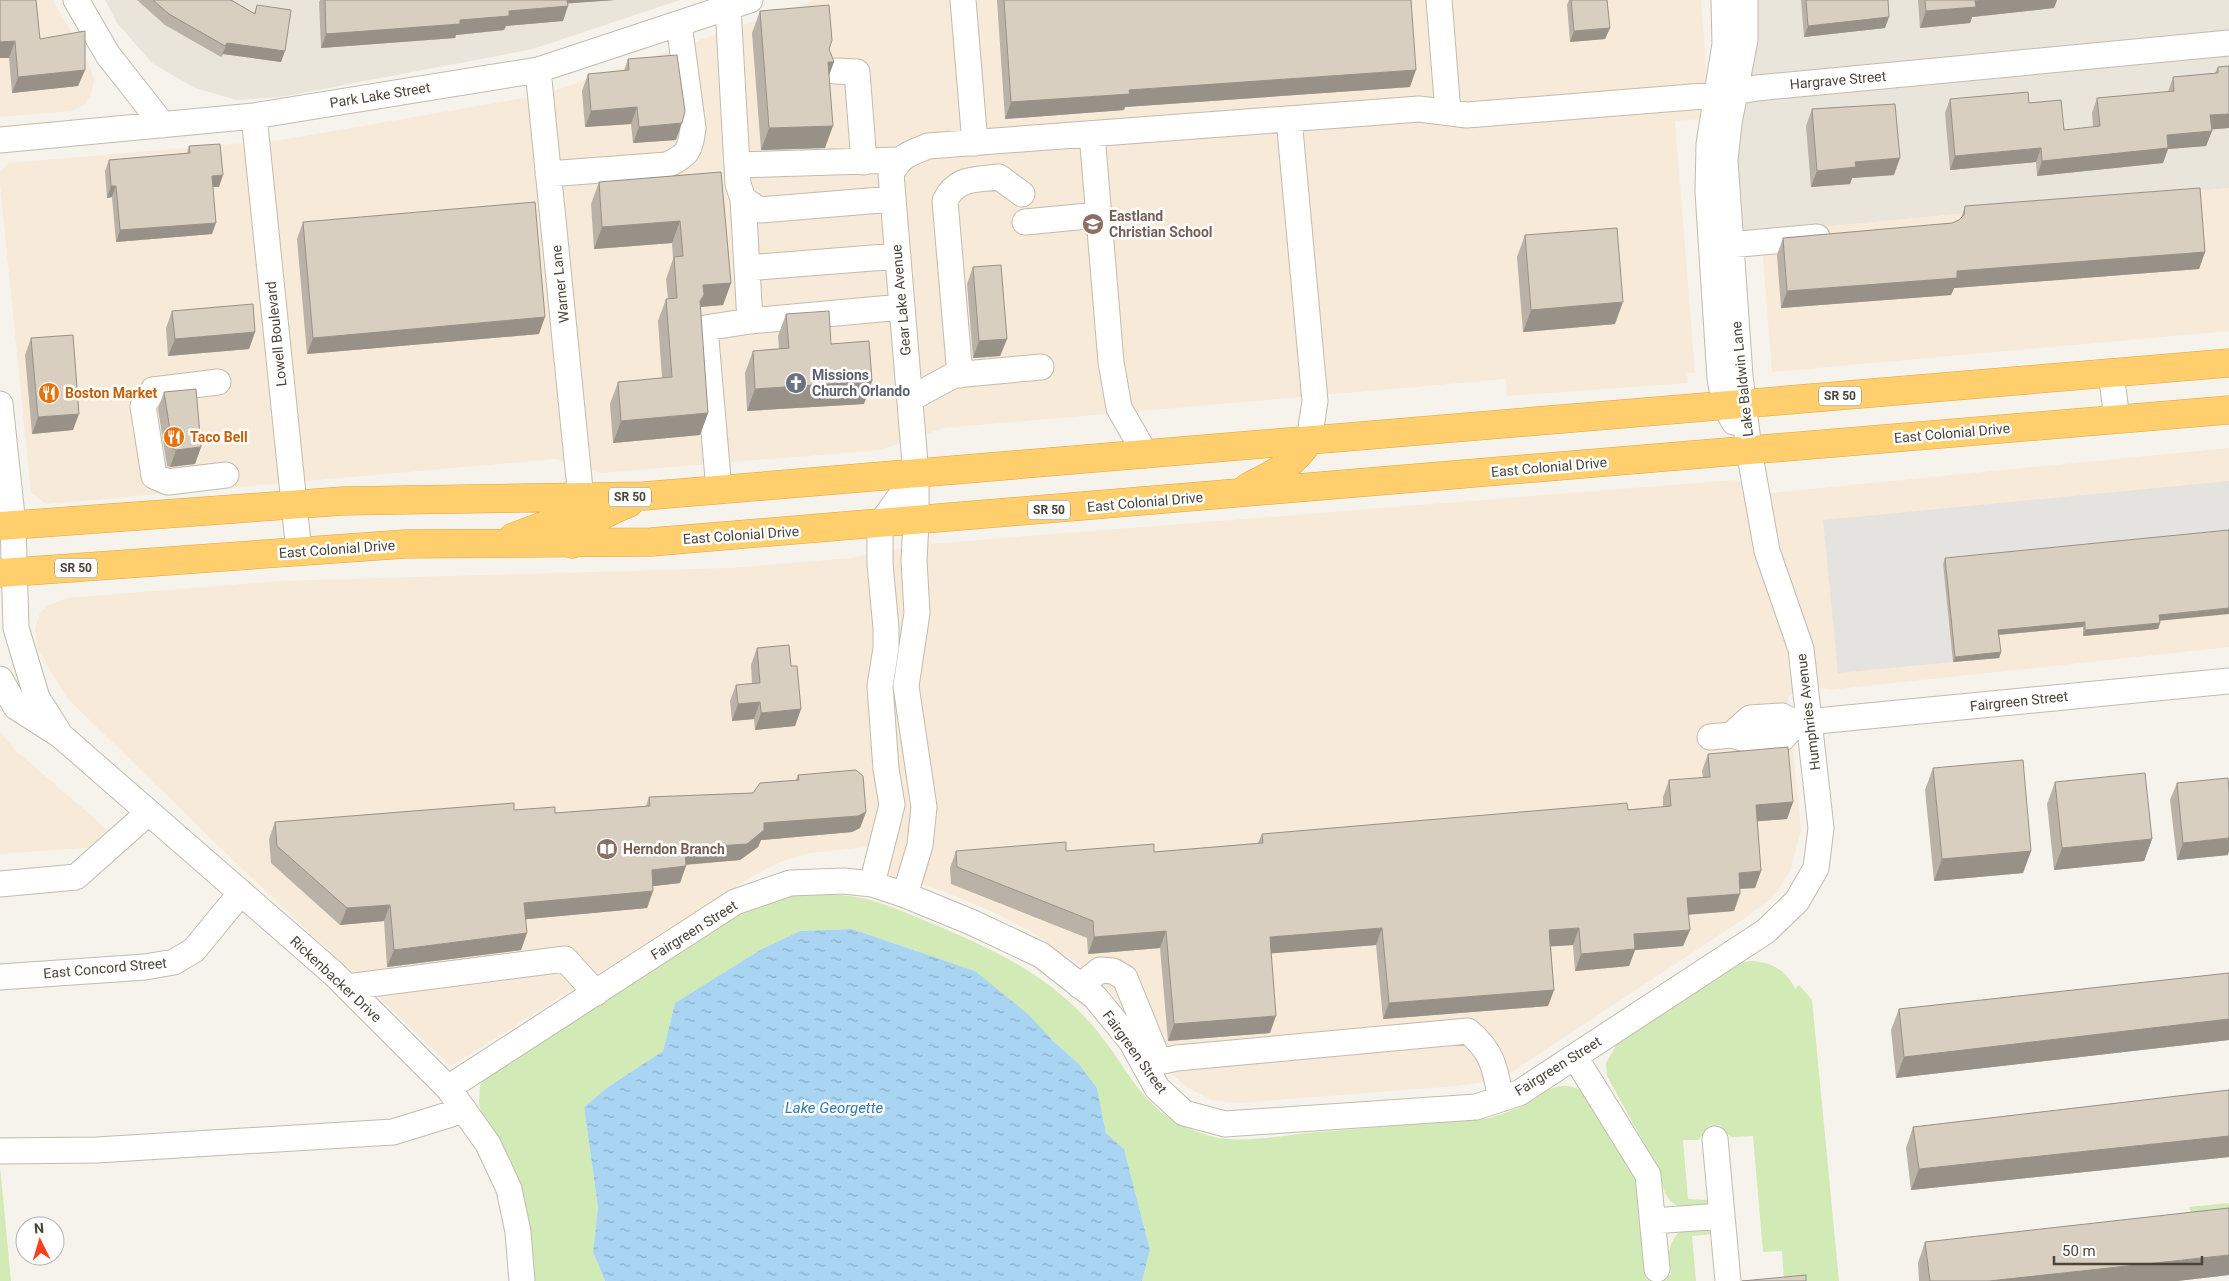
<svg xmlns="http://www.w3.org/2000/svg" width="2229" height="1281" viewBox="0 0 2229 1281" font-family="Roboto,sans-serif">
<defs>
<pattern id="water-ripples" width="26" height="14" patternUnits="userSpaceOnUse" patternTransform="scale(1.25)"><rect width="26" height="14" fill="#a9d4f2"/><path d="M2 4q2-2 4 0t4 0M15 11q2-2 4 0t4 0" fill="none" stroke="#8caec5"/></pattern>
</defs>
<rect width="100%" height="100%" fill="#f6f3ec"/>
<path fill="#eae5da" d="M105,0H680L533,49L281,97L237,100L195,88L152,63L117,23Z
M1721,0H2229V188L1739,235Z"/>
<path fill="#f7ead8" d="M0,0H53L89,64L94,80L92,92L85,104L72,111L0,117Z
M815,0H1701L1710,118L1675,121L1695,373H1687L1688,383L1507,396L1506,379L944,428L880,450L601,473L555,459L46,504L31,493L0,185V173L8,163L281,140L542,95Z
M2229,188V331L1772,372L1761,233Z
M2229,448V647L1829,690L1815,686L1759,494Z
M1734,480L1745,483L1795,670V691L1788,697L1801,831L1790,872L1774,896L1748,916L1509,1074L1485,1082L1456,1086L1239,1103L1211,1100L1188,1088L1174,1076L1139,1027L1113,995L1078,964L1035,934L995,913L943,891L878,873L875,846L809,853L780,862L751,877L451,1066L233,860L67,698L37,648L35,628L40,613L49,605L67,598L281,581L730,568L850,558L917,545Z
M0,731L14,749L125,845L0,854Z"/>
<path fill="#d2eab5" d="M804,894C823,894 842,894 862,898C888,904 913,916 938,926C997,951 1050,976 1093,1026C1133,1073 1141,1115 1207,1135C1238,1145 1276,1136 1307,1133C1368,1128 1428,1123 1489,1118C1499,1115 1509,1112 1518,1108C1545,1095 1558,1073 1588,1095L1635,1178L1646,1278L1671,1275C1668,1257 1667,1245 1679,1232L1711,1228L1713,1234L1692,1236L1696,1281H1142L1150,1250L1124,1149L1106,1133L1097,1088L1079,1064L975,971L852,929L800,931L760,950L675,1003L663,1051L608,1087L584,1107L598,1207L593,1252L605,1281H532L479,1104L480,1086L485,1074L730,917L788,896Z
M1751,961C1771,962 1787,970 1795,989L1799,985L1812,1000L1839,1281H1784L1782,1251L1763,1252L1753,1136L1732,1137L1727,1134H1722L1721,1125L1709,1126L1710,1135L1702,1136L1698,1140H1683L1688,1199L1710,1200L1709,1205L1681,1208L1670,1201L1665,1193L1655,1163L1607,1076L1606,1063L1618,1042L1735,963Z
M0,1166L11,1281H0Z
M2229,1203V1229L2196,1233L2189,1207Z"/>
<path fill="#e5e3e0" d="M2229,481V536L1943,564L1953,662L1838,673L1823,520Z"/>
<path fill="url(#water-ripples)" d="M852,929L975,971L1029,1015L1053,1041L1079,1064L1097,1088L1106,1133L1124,1149L1150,1250L1142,1281H605L593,1252L598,1207L584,1107L608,1087L663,1051L675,1003L760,950L800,931Z"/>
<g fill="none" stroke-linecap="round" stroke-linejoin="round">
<g stroke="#c2bbae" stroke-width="27">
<path id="minor" d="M76,0L108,55L163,125
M963,0L975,143
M1439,0L1448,112
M1724,0L1725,44L1709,144L1708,192L1720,378L1725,406L1734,422
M728,7L738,184L743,199L760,210L893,199
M538,70L581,499
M835,71L857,72L864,162
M254,116L299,552
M1289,119L1315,401L1309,441
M1092,134L1111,362L1119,408L1146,455
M0,140L254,116L538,70L750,0
M737,165L898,160
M548,174L667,165C688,155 690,151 693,128L679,24
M743,199L750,321L902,307
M1025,222L1099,215
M1730,245L1817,237
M747,268L898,256
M2111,373L2117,419
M960,375L945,201C956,177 975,180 999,177L1022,194
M218,382L153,390L143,406L154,476L168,482L226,475
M910,399L954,375L1041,367
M0,404L13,525L16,628L37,698L58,731
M719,490L705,328L750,321
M0,679L16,707L60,735L333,973L448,1088L488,1144L509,1189L518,1232L522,1281
M1731,735L1750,718L1782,716L1796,723L2229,681
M1710,737L1731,735L1753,741L1783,738L1796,723
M0,884L76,877L148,813
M872,884L892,805L886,769L880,686L886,648V628L880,564V524L916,475
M905,895L920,845L924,807L906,686L917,613L914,561L916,521V475L891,174C901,155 909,154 928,146L1367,113L1419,109L1467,115L1716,95L1757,88L2229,43
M0,977L145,967L174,962L194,950L240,894
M1080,986L1100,970L1113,971L1125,978L1159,1062
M347,987L565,959L596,993
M1575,1057L1648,1175L1657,1269
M1144,1065L1177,1058L1468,1031C1493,1052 1495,1068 1501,1099
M448,1088L735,902L790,883L844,881L872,884L905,895L971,922L1041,955L1095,997L1131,1041L1157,1088L1184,1113L1225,1124L1476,1107L1519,1093L1766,931L1797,901L1816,868L1821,828L1801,649L1767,551L1749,450L1740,376L1725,160L1729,123L1745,40V0
M1715,1139L1728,1281
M0,1151L97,1150L393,1132L464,1110
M1653,1221L1722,1216"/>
</g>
<g stroke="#e0a43c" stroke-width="29">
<path id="highway" d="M1248,487C1275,473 1292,466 1309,441
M0,526L343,501L644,496L2229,363
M513,537L559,520L581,499
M572,544C589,520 602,514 629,503
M0,573L405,544L651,542L2229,410"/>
</g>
<use href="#minor" stroke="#fff" stroke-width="25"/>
<use href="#highway" stroke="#ffcf6e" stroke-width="28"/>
</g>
<path fill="#bab2a6" d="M0,0L40,39L85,70L78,86L12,93L9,58H0Z
M137,0H231L254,13L257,5L281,62L223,54L221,57L165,25Z
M320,0H615L568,3L563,21L506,26L504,30L456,35L455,38L321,48L319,2Z
M997,0H1411L1410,87L1125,107L1124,110L1005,119Z
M1569,0H1607L1610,28L1605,39L1570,42L1567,5Z
M1801,0H1888L1885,28L1804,37Z
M1918,0H2057L2054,8L1972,17L1970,23L1920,28Z
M760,11L829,49V76L825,148L761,150L752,33Z
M628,59L676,140L633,143L631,124L585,127L582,91L588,74L624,71Z
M2229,66V128L2212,129V131L2206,146L2168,149L2163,163L2037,176L2036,162L1950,170L1945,113L1950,99L2029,103L2064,130L2093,127L2092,113L2097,98L2168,92L2173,77L2215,73L2218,67Z
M1812,109L1894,175L1852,178L1850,184L1811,187L1806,126Z
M189,146L219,187H213L212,234L116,242L112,197L107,198L105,171L109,160L187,153Z
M721,172L731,283L723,305L700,307L708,413L700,435L613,443L610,404L618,382L662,378L658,321L666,299H668L666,279L673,259L672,243L594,249L591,204L599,182Z
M1965,206L2205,252L2199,269L1954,288L1951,295L1781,308L1777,255L1783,238L1952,223L1959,220L1961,218Z
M303,222L539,334L307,354L297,239Z
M1525,235L1615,324L1523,332L1517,257Z
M973,267L1007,339L1000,356L973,358L967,284Z
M172,311L255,332L249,349L168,356L166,328Z
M786,314L831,344L864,404L747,411L745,373L753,351L779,349L778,336Z
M31,338L73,430L32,434L25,355Z
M164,392L201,447L195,464L170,467L167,466L158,409Z
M1945,558L2159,620L2160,623L2158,629L2083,636V627L1999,635L2001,652L1999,658L1953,662L1943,564Z
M757,648L791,666L801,709L795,726L755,730L754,719L732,721L730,701L736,685L752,683L751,665Z
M1708,754L1793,802L1787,819L1757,821L1761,871L1755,888L1740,889L1734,911L1688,915L1690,930L1683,946L1635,950L1629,966L1575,971L1573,945L1551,946L1554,990L1548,1006L1383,1019L1376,945L1271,953L1270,1033L1168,1041L1160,948L1088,954L1087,938L951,884L950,868L956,851L1154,852L1258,843L1262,834L1663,807V797L1669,780L1703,778L1702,771Z
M1933,768L2031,851L2023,873L1934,881L1925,790Z
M798,775L866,812L860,828L852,832L761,840L758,847L740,860L686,865L680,883L653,886V891L647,908L525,919L527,933L521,950L387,967L384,921L340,925L271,863L269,839L275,822L555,813L646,806L649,797L753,793L796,780Z
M2055,782L2152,839L2144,861L2054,870L2047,804Z
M2177,783L2228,855L2177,860L2170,800Z
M2229,973V1040L1896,1078L1891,1030L1899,1009Z
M2229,1090V1157L1911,1190L1906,1148L1913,1127Z
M1925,1242L2229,1275L2177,1281H1919L1918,1263Z"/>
<path fill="#979187" d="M563,0H615L561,4Z
M1985,0H2057L2054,8L1972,17L1970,23L1920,28L1926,11L1975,1Z
M568,6L563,21L506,26L504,30L456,35L455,38L321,48L326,34L509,11Z
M1889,17L1885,28L1804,37L1808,26Z
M1610,28L1605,39L1570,42L1574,31Z
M15,41L9,58H0V42Z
M227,43L285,51L281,62L223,54L221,57Z
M828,62H834L826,84Z
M85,70L78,86L12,93L18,77Z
M1416,70L1410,87L1125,107L1124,110L1005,119L1011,102L1129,90Z
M637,107L631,124L585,127L591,111Z
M2229,114V128L2205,130L2210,115Z
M682,123L676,140L633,143L639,127Z
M833,126L825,148L761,150L769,128Z
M2212,131L2206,146L2168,149L2163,163L2037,176L2042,161L2167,135Z
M2041,148L2036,162L1950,170L1955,156Z
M1900,158L1894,175L1852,178L1850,184L1811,187L1817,171L1855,162Z
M223,175L219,187H208L212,176Z
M111,186H116L112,197L107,198Z
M680,221L672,243L594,249L602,227Z
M216,223L212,234L116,242L120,230Z
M2205,252L2199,269L1954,288L1951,295L1781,308L1787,291L1957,271Z
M731,283L723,305L700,307L696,317L703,285Z
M1623,302L1615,324L1523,332L1531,310Z
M545,317L539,334L307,354L313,338Z
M255,332L249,349L168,356L175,339Z
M1007,339L1000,356L973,358L979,341Z
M872,381L864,404L747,411L755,389Z
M708,413L700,435L613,443L621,421Z
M79,414L73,430L32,434L38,417Z
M201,447L195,464L170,467L176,450Z
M2229,608V614L2157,621L2159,615Z
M2085,622L2083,627L1996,635L1998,630Z
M2160,623L2158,629L2083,636L2085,630Z
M2001,652L1999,658L1953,662L1955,657Z
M760,702L754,719L732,721L738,704Z
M801,709L795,726L755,730L761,713Z
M1793,802L1787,819L1750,822L1756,805Z
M866,812L860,828L852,832L761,840L758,847L740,860L679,865L685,848L764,823Z
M2229,838V851L2228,855L2177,860L2183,843Z
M2152,839L2144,861L2054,870L2062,848Z
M2031,851L2023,873L1934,881L1942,859Z
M686,866L680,883L646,887L652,870Z
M1761,871L1755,888L1733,889L1739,873Z
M653,891L647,908L518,920L524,903Z
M1740,894L1734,911L1681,915L1687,898Z
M390,905L384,921L340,925L347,908Z
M1382,928L1376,945L1264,954L1270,937Z
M1579,928L1573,945L1543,947L1549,930Z
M1690,930L1683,946L1635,950L1629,966L1575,971L1581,954L1634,934Z
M1166,931L1160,948L1088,954L1094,937Z
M527,933L521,950L387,967L394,950Z
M1554,990L1548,1006L1383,1019L1389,1003Z
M1276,1016L1270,1033L1168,1041L1174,1024Z
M2229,1019V1040L1896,1078L1904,1057Z
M2229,1136V1157L1911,1190L1919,1169Z
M2229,1255V1275L2177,1281H1989Z"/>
<path fill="#d8cfc1" stroke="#979187" d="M0,0H36L40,39L85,31V70L18,77L15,41L0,42Z
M153,0H231L255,14L257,5L291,10L285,51L227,43L225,46L169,14Z
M325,0H567L568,6L509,11V16L460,20V24L326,34Z
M1004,0H1411L1416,70L1129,90L1130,94L1011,102Z
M1571,0H1607L1610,28L1574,31Z
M1806,0H1888L1889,17L1808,26Z
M1925,0H1985L1975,1L1976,7L1926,11Z
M829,5L832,40L829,49L834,62H828L833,126L769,128L760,11Z
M677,55L685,111L682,123L639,127L637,107L591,111L588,74L629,70L628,59Z
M2229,66V114L2210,115L2212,131L2167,135L2168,148L2042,161L2041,148L1955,156L1950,99L2028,92L2029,103L2061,100L2064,130L2100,126L2097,98L2174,91L2173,77L2218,73V67Z
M1895,104L1900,158L1855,162L1856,167L1817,171L1812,109Z
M220,144L223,175L212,176L216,223L120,230L116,186H111L109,160L190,153L189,146Z
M721,172L731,283L703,285L704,295L700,301L708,413L621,421L618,382L672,377L666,299L677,298L674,257L683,256L680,221L602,227L599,182Z
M2200,188L2205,252L1957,271V278L1787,291L1783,238L1952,223L1959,220L1964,215L1965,206Z
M535,202L545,317L313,338L303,222Z
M1617,228L1623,302L1531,310L1525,235Z
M1001,265L1007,339L979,341L973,267Z
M253,304L255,332L175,339L172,311Z
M829,311L831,344L869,341L872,381L755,389L753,351L789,348L786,314Z
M73,335L79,414L38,417L31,338Z
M196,389L201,447L176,450L173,449L164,392Z
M2229,530V608L2159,615L2160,623L2085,630V622L1998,630L2001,652L1955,657L1945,558Z
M789,645L791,666H797L801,709L761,713L760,702L738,704L736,685L760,683L757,648Z
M1788,747L1793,802L1756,805L1761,871L1739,873L1740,894L1687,898L1690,930L1634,934L1635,949L1581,954L1579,928L1549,930L1554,990L1389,1003L1382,928L1270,937L1276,1016L1174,1024L1166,931L1094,937L1093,921L957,867L956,851L1066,842V851L1154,844V852L1263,843L1262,834L1627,803L1628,810L1671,806L1669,780L1710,777L1708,754Z
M2023,760L2031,851L1942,859L1933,768Z
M856,770L863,776L866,812L858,816L764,823V830L747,844L685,848L686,866L652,870L653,891L524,903L527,933L394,950L390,905L347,908L277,846L275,822L514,803V810L555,807V813L650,806L649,797L753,793L760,783L799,780L798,775Z
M2145,773L2152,839L2062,848L2055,782Z
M2228,778L2229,792V838L2183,843L2177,783Z
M2229,973V1019L1904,1057L1899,1009Z
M2229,1090V1136L1919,1169L1913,1127Z
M2229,1208V1255L1989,1281H1930L1925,1242Z
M1806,1275V1281H1742Z"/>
<defs>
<g id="school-disc" transform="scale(1.125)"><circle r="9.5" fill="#8d6e63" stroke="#fff"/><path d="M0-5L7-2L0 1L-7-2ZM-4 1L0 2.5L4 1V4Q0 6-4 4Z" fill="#fff"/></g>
<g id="church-disc" transform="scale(1.125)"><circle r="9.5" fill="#6b7280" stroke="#fff"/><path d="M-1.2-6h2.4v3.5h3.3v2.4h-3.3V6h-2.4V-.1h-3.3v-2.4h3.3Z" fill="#fff"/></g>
<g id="restaurant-disc" transform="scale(1.125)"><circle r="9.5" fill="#e8710a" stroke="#fff"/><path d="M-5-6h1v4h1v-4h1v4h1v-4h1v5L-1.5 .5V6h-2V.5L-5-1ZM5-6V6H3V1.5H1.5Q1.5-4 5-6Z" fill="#fff"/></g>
<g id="library-disc" transform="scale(1.125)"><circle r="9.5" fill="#8d6e63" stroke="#fff"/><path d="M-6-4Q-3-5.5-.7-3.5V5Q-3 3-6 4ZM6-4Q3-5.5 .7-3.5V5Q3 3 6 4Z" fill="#fff"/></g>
</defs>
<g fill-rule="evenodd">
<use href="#school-disc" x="1093" y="224"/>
<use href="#church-disc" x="796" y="383"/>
<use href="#restaurant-disc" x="49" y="393"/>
<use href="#restaurant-disc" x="174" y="437"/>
<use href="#library-disc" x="607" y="849"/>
</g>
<g text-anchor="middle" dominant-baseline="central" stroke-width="5" stroke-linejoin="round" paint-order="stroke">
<g fill="#fff" stroke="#817c74" stroke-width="1">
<rect x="1819" y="386.5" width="42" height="19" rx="4"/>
<rect x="609" y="487.5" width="42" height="19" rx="4"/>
<rect x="1028" y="500.5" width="42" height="19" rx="4"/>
<rect x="55" y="558.5" width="42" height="19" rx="4"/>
</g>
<g font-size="12" font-weight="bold" fill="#4b4439">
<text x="1840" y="396">SR 50</text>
<text x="630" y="497">SR 50</text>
<text x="1049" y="510">SR 50</text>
<text x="76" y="568">SR 50</text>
</g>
<g font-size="14" fill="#4b4439" stroke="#fff">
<text transform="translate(1838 80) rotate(-5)">Hargrave Street</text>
<text transform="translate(380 95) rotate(-9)">Park Lake Street</text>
<text transform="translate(560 284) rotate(-96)">Warner Lane</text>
<text transform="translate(901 300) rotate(-95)">Gear Lake Avenue</text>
<text transform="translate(276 334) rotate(-96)">Lowell Boulevard</text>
<text transform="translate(1742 379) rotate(-96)">Lake Baldwin Lane</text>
<text transform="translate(1952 433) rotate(-5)">East Colonial Drive</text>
<text transform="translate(1549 467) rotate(-5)">East Colonial Drive</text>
<text transform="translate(1145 502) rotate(-5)">East Colonial Drive</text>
<text transform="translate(741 535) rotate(-4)">East Colonial Drive</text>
<text transform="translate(337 549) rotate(-4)">East Colonial Drive</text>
<text transform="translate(2019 701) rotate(-6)">Fairgreen Street</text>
<text transform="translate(1808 712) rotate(-97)">Humphries Avenue</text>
<text transform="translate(694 930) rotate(-32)">Fairgreen Street</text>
<text transform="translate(105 968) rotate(-5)">East Concord Street</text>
<text transform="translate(336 979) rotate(43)">Rickenbacker Drive</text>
<text transform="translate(1135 1052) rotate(54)">Fairgreen Street</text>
<text transform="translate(1558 1066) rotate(-32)">Fairgreen Street</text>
</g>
<g font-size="14" font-weight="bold" fill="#785e54" stroke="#fff" text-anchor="start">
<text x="1109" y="216">Eastland<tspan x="1109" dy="16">Christian School</tspan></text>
<text x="623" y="849">Herndon Branch</text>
</g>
<g font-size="14" font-weight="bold" fill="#5b616d" stroke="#fff" text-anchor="start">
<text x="812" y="375">Missions<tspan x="812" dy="16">Church Orlando</tspan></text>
</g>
<g font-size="14" font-weight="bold" fill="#c56008" stroke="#fff" text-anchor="start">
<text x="65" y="393">Boston Market</text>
<text x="190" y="437">Taco Bell</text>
</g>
<g font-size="15" font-style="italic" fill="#2e7ab2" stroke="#fff">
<text x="834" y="1108">Lake Georgette</text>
</g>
</g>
<g transform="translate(40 1241) rotate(355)"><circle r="24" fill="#ffffff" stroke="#b7b4b0"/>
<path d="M0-4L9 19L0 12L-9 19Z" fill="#fc3f1d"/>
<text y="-8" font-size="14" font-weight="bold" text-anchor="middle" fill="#4b4439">N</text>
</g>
<path d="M2054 1256v8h148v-8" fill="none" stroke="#4b4439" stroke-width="2.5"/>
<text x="2062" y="1256" font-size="15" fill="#4b4439" stroke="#ffffff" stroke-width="4" paint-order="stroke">50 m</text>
</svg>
